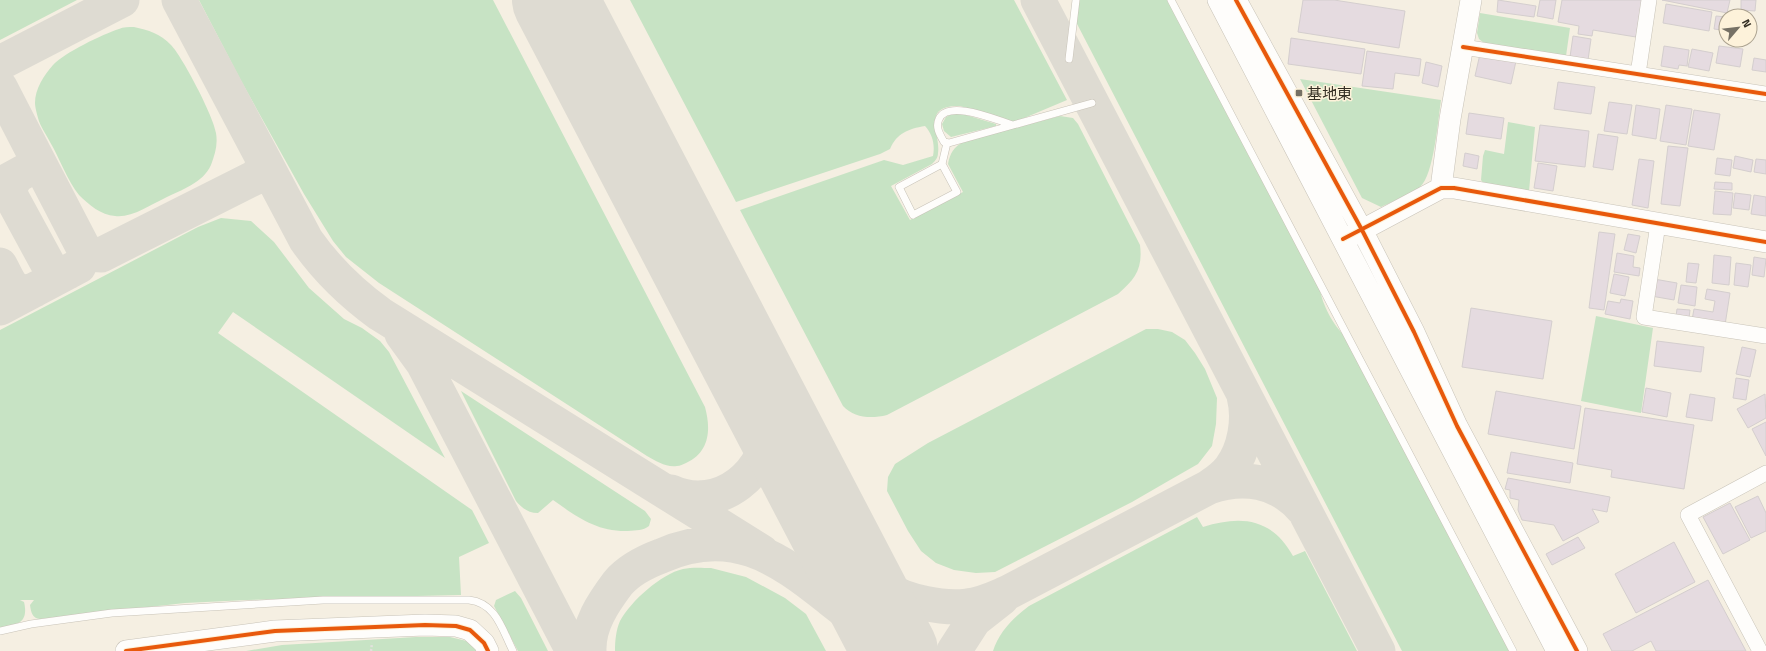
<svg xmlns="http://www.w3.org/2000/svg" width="1766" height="651" viewBox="0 0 1766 651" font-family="'Titillium Web','Noto Sans JP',sans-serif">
<rect width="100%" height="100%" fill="#f5efe2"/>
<path fill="#c7e3c4" d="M0,0H77L0,40Z
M199,0H493L705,407C711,429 710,452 686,463C683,464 680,466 677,466C667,468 656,461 647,456L379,283L346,257L333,241L304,194L240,79Z
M630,0H1014L1067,100L1015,122L960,106C920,105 941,134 938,153C938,158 935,161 932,164L891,186L910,220L963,192L948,164C950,153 954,147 963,142L1060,116L1073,118L1078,124L1140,245C1143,269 1135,279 1118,294L887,415C871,419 854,418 843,406L740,210L884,160L903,165L933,156C935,145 933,135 925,126C908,129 897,133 890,149L880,154L736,202Z
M1078,0H1168L1320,289C1322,304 1333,325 1345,336L1509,651H1402L1075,20Z
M1480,13L1570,28L1566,56L1484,43L1479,39L1477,33Z
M134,27C148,30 161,34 171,45C182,56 214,117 216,133C218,145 215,154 211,165C203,183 181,190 165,198C150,205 132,218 115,216C101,215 89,205 79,195C68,182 59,157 50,142C46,134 40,126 38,118C37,114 35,107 35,103C35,89 44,75 53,65C64,53 103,34 119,29C123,27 129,27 134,27Z
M1300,79L1441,100C1438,120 1434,175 1420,187C1413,194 1391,202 1381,207L1362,198Z
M956,112L996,124V126L951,137L944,131L942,124L946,117Z
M1508,122L1535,127L1529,191L1484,184L1481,180L1483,156L1485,150L1504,154Z
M221,218L251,221L274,242L309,288L344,319L362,328L380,341L389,352L445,458L233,312L218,333L472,510L489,543L459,557L461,595L247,600L185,603L40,619C32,618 31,612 30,605L34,600H20L24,602C29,623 17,625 0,628V330L198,227Z
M1596,316L1653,328L1641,413L1581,401Z
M1146,329H1158L1172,332L1185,340L1195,353L1205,369L1217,398L1216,424L1212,446L1198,464L1170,480L1132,502L995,572L976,573L954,570L936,563L921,551L908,531L887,491L888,477L895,464L928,443Z
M461,391L645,511L651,519L649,526C643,531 636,530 628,531C597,532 577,517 553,500L538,513C528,513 522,508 516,501Z
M1197,517L1203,527C1241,515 1272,518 1293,556L1305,551L1357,651H993C999,632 1013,618 1029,606Z
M711,568L746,577L785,598L806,614L826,651H615C615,641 616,630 620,621C631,601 661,574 683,569C692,567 703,568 711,568Z
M515,591L521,598L548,651H518L494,606L496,600Z
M416,637H450L475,643L479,651H246L282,645Z"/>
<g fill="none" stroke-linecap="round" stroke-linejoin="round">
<path stroke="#dedbd2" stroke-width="35" d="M179,0L306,240C327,270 351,293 380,314L762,552
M1038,0L1378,651
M0,63L122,0
M0,87L33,151C34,158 34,164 29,169L0,185
M33,151L84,249C89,253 94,255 101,255L256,177L261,172L263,159
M17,176L9,187L12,198L50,268L58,273L68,272
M0,265C9,281 12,297 34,290
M0,308L79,266
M402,334L423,363L573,651
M1209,487C1216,482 1224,477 1230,469C1245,450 1250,419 1244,396
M671,492C719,514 771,472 769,421C768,408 760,395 755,383
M831,529C848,550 865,573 887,589C906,602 944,609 967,606C981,605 995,598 1007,593L1209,487C1243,475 1278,480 1303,509
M589,651C588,625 603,603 618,583C629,570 645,562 661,556C730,525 777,556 830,599C851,615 871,631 889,651
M954,651L974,620L1002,598"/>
<path stroke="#dedbd2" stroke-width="86" d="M555,0L895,651"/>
</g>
<path fill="#e5dbe0" stroke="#d4cece" d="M1303,0H1334L1405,11L1399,48L1298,32Z
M1498,0L1536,6L1534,17L1497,12Z
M1540,0H1556L1553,19L1537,16Z
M1562,0H1642L1636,37L1593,30L1592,36L1578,34L1579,26L1558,22Z
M1662,0H1730L1727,13Z
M1741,0H1756L1755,11L1741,10Z
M1666,4L1712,12L1709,31L1663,23Z
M1716,16L1726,17V35L1722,34V30L1714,29Z
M1573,36L1591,39L1588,60L1570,57Z
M1291,38L1365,49L1361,74L1288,64Z
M1664,46L1689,50L1687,66L1679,65L1678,69L1661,66Z
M1719,46L1743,49L1740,67L1716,63Z
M1692,49L1713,53L1709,71L1688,67Z
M1367,51L1421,59L1419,76L1395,73L1393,89L1362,86Z
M1480,54L1516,61L1511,84L1475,76Z
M1754,58L1766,60V72L1752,70Z
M1426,62L1442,66L1438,87L1422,83Z
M1558,82L1595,87L1591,114L1554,109Z
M1609,102L1632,105L1627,134L1604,131Z
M1636,105L1660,109L1656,139L1632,135Z
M1666,105L1692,109L1686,145L1660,141Z
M1694,110L1720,114L1714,150L1688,146Z
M1469,113L1504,118L1501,139L1466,134Z
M1540,125L1589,131L1585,167L1535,161Z
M1598,134L1618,137L1613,170L1593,167Z
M1668,146L1688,148L1680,206L1661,204Z
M1465,153L1479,156L1477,169L1463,166Z
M1735,156L1753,160L1751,172L1733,168Z
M1717,158L1732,160L1730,176L1715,174Z
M1639,159L1654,161L1648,208L1632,205Z
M1756,159L1766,160V174L1754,172Z
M1538,163L1557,166L1553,191L1534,188Z
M1715,182L1732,183V190L1714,189Z
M1715,191L1733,193L1731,215L1713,214Z
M1735,193L1751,195L1749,210L1733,208Z
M1754,195L1766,197V216L1751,214Z
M1599,232L1615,234L1604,310L1589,308Z
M1628,234L1640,236L1636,253L1624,250Z
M1617,253L1634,256L1633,267L1640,268L1639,276L1614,272Z
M1714,255L1731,257L1729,285L1712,283Z
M1754,257L1766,259L1764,277L1752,275Z
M1688,263L1699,264L1696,283L1686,282Z
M1736,263L1751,265L1748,287L1734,285Z
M1614,274L1629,277L1625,296L1610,293Z
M1654,279L1677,283L1674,300L1651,296Z
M1681,285L1697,287L1695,306L1678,303Z
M1707,289L1730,293L1725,325L1692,320L1694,309L1713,312L1715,301L1705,299Z
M1621,299L1633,301L1630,319L1605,314L1608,301L1620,303Z
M1471,308L1552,321L1543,379L1462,367Z
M1677,309L1690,310L1689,318L1676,316Z
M1657,341L1704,347L1701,372L1654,366Z
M1742,347L1756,350L1750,377L1736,374Z
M1736,378L1749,380L1746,400L1733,398Z
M1646,388L1671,393L1667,417L1642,412Z
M1496,391L1581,406L1574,449L1488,434Z
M1690,394L1715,398L1712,421L1686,417Z
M1765,394L1766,418L1748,428L1737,409Z
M1585,408L1694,425L1684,489L1611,477L1612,470L1577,464Z
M1766,422V456L1752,429Z
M1511,452L1573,463L1570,483L1507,473Z
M1508,478L1610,497L1607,512L1592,509L1599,522L1563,541L1554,525L1522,520L1518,510L1519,500L1510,498V490L1505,489Z
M1758,496L1766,513V531L1751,538L1735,507Z
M1730,503L1750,540L1723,554L1703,517Z
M1578,537L1585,548L1552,565L1546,554Z
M1674,542L1695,582L1636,613L1615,574Z
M1708,580L1746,651H1656L1651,641L1632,651H1612L1603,634Z"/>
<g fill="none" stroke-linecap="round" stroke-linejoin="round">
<g stroke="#c8c3b8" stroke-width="8">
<path id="lane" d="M1171,0L1513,651
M1069,59L1076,0
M1013,125C996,120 948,99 939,119C935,127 940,135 944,142L949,143L1092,103
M942,164L899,187L913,215L957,192L942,164L947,143
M0,631L31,624L112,613L323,600H469C496,603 502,629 513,651"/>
</g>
<g stroke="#c8c3b8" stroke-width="16">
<path id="street" d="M1463,47L1766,94
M1638,74L1649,0
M1658,224L1644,317L1766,336
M1760,651L1688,515L1766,473"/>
</g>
<g stroke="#c8c3b8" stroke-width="22">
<path id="secondary" d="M1218,0L1557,651
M1236,0L1362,230L1414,332L1457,426L1577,651
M1441,188L1450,119L1471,0
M1351,236L1441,188H1454L1766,242
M126,651L275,631L425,625L456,626L470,630L484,643L488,651"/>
</g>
<path stroke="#e2e1dd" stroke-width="2.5" stroke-dasharray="2 2" stroke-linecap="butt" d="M371,651L372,643"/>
<use href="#lane" stroke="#fefdfb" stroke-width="7"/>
<use href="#street" stroke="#fefdfb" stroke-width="15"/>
<use href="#secondary" stroke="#fefdfb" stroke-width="21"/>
<g stroke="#fdf2da" stroke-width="6">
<path id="cycleway" d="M1236,0L1362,230L1414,332L1457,426L1577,651
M1463,47L1766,94
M1343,239L1441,188H1454L1766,242
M126,651L275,631L425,625L456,626L470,630L484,643L488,651"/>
</g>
<use href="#cycleway" stroke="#e8590c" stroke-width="4"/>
</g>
<rect fill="#767165" stroke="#fdf2da" stroke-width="1.5" x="1295" y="89" width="8" height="8" rx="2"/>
<g text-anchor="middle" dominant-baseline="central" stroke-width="3" stroke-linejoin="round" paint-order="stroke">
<g font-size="15" fill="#322d22" stroke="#fdf2da" text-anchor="start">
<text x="1307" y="93">基地東</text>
</g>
</g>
<g transform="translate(1738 28) rotate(62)"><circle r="19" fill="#fdf2da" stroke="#aca390"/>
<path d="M0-3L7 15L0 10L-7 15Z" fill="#767165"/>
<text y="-6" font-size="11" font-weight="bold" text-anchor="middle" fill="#322d22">N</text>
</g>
</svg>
